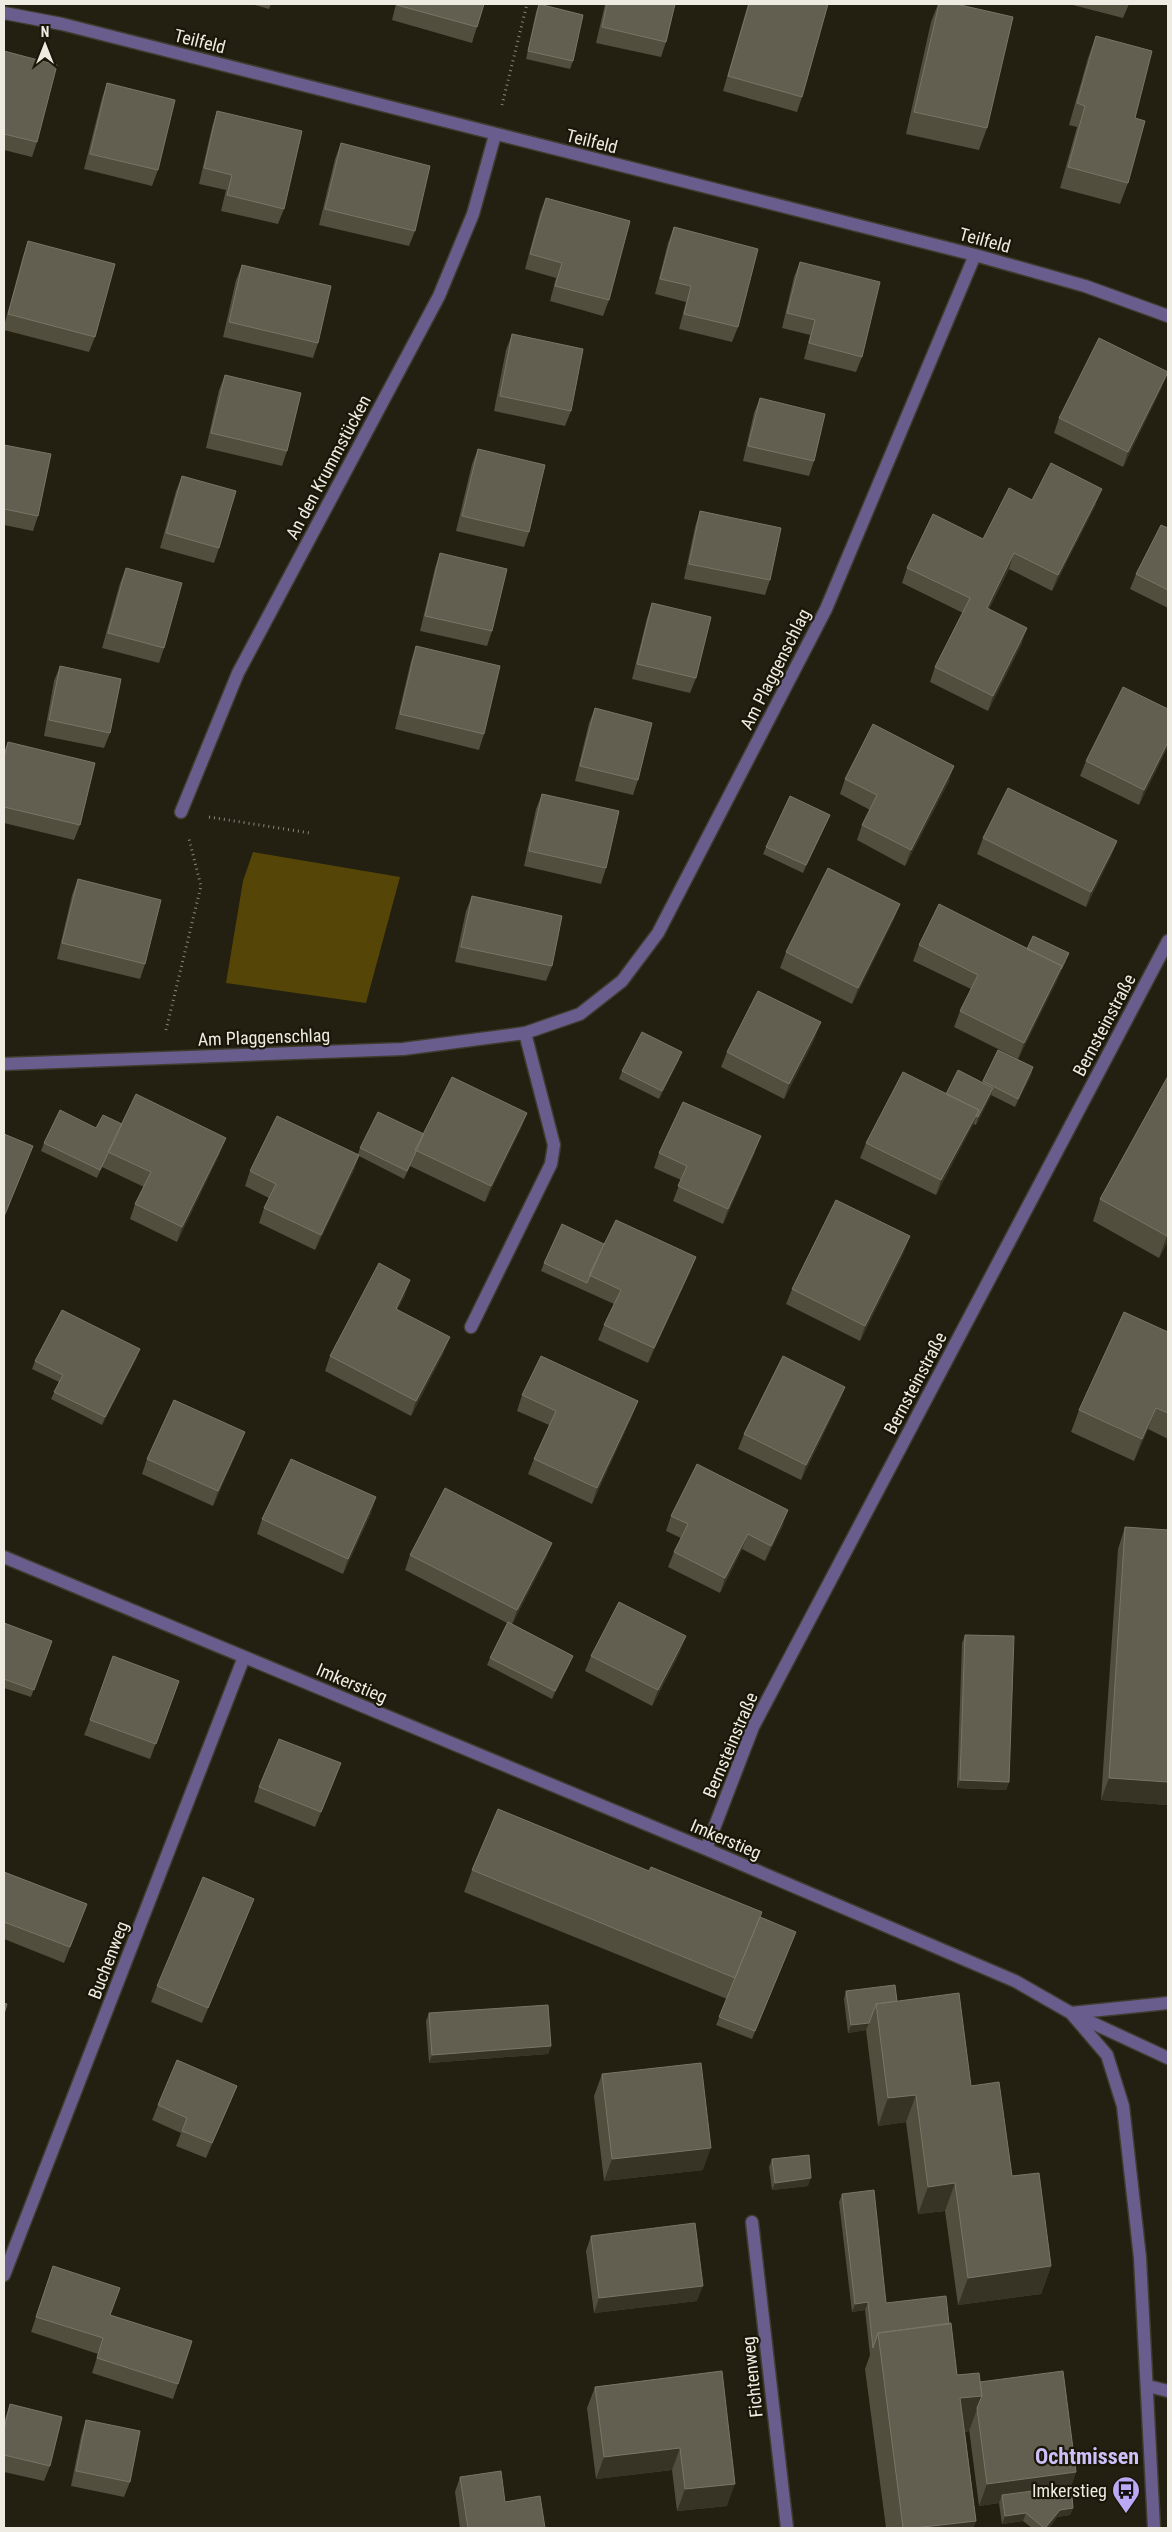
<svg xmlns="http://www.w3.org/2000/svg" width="1172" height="2532" viewBox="0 0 1172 2532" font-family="'Roboto Condensed',sans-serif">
<rect width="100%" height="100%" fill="#231f11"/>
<path fill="#554607" d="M253,852L400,877L366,1003L226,983L243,881Z"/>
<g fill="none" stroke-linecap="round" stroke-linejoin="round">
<g stroke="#3f3c2e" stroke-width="15">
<path id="service" d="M471,1327L551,1164L554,1145L525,1033
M1071,2013L1168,2058"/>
</g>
<g stroke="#3f3c2e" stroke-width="15">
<path id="minor" d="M4,13L62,24L975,255L1085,286L1168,316
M181,812L238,673L439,296L473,214L495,135
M4,1064L403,1049L525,1033L580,1014L622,981L658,933L826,609L975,255
M4,1557L706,1849L1015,1981L1071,2013L1107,2055L1123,2106L1140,2258L1154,2528
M706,1849L753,1727L1168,941
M1071,2013L1168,2003
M752,2222L787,2528
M4,2275L244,1657
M1148,2386L1168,2391"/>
</g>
<path stroke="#89867a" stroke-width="3" stroke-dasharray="1 4" stroke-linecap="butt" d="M502,105L527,4
M209,817L310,833
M166,1030L201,886L189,839"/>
<use href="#service" stroke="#695d8e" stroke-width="12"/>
<use href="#minor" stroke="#695d8e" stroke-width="12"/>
</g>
<path fill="#524e3e" d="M251,4H271L269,9Z
M396,4H484L472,43L392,20Z
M539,4L573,61L570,69L526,59L536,12Z
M605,4H675L666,42L661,57L596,43Z
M748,4H828L802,97L797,112L723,91Z
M938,4H956L987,128L979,150L906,134L931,22Z
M1069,4H1129L1123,18Z
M1096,36L1135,118L1128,183L1120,204L1060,188L1077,127L1069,125L1088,58Z
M4,51L37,142L32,157L4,150Z
M107,83L158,170L152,186L84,169L102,98Z
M217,111L284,209L278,224L221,211L226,190L199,184L212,127Z
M341,143L415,231L409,246L319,225L335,159Z
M546,198L609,300L603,316L550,301L556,278L525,269L540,213Z
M674,227L738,327L732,342L679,329L686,302L655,294L668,243Z
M28,241L95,337L89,352L4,330V326L23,256Z
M800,262L862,357L856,372L804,359L810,335L782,328L794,277Z
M242,265L318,343L313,358L223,337L236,280Z
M512,334L571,411L565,426L494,411L506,350Z
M225,375L287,451L282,466L206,448L219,390Z
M1162,387L1123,467L1054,433L1059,418Z
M760,398L814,461L809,476L743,461L754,413Z
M4,445L38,516L33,531L4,525Z
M478,449L529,532L524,547L456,531L472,464Z
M182,476L219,548L214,563L160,548L176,491Z
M1032,500L1096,504L1052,591L1009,569L989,609L1022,643L988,711L930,682L935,667L963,613L902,583L907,568L983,539Z
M700,511L770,580L765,595L684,579L695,527Z
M1168,528V608L1130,589L1136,574Z
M440,553L492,631L487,646L420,631L435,568Z
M126,568L164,648L159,663L102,648L120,583Z
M652,603L696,678L690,693L632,679L647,618Z
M416,646L484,734L479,750L395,729L411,661Z
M60,666L110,733L104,748L44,736L54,681Z
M595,708L638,780L633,795L575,781L589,723Z
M8,742L80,825L74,840L4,823V752Z
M1168,746L1139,805L1080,776L1086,761Z
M845,779L949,781L905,866L857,840L862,825L870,810L840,794Z
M542,794L606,868L601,884L524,866L536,809Z
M830,815L827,822L803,873L763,854L766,847Z
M983,838L1117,841L1111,856L1086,907L977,854Z
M78,879L145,964L140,979L57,959L72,895Z
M472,896L552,966L546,981L455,962L466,911Z
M900,904L894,919L852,1004L780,968L786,952Z
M919,945L1027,949L1066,961L1018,1059L954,1027L960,1011L971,989L913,961Z
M815,1038L784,1099L721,1067L727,1052Z
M998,1050L1033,1067L1031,1075L1015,1107L991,1095L976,1125L973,1124L936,1195L860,1158L866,1143L946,1094L982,1082Z
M679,1060L659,1099L619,1079L622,1071Z
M1168,1076V1241L1159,1258L1093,1221L1100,1199Z
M527,1113L521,1128L485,1202L410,1166L404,1179L359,1156L354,1170L315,1250L259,1223L264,1208L269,1198L245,1186L250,1171L358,1154L360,1148L424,1134Z
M122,1124L220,1153L177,1242L130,1219L135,1204L144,1187L102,1167L97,1178L41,1151L44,1143L96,1128Z
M755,1152L723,1224L673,1201L681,1180L654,1168L659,1153Z
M604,1244L696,1257L690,1272L648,1363L598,1340L604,1325L614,1304L541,1271L544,1263Z
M904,1252L860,1341L786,1304L792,1289Z
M405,1295L397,1310L444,1352L411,1416L325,1371L330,1356Z
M1168,1332V1439L1148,1429L1134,1461L1071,1432L1079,1410Z
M137,1357L102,1425L51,1399L59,1382L32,1369L35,1361Z
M845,1387L839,1402L801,1480L738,1449L744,1434Z
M522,1395L638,1401L632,1416L592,1504L528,1474L534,1459L549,1425L517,1411Z
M245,1432L239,1447L213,1506L142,1474L147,1459Z
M371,1513L343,1574L257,1534L262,1519Z
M671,1516L783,1525L765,1561L742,1549L720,1593L668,1567L674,1552L681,1538L666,1531Z
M1125,1527L1168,1530V1805L1101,1800L1118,1549Z
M552,1543L546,1558L512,1624L573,1656L570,1663L552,1699L487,1665L490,1658L507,1623L405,1570L410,1555Z
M4,1623L52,1641L31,1697L4,1688Z
M965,1635L1009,1782L1006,1790L957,1788L962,1643Z
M680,1652L652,1706L585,1671L591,1656Z
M179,1681L150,1759L84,1735L90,1720Z
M335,1779L315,1827L254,1802L259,1787Z
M472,1870L756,1927L793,1940L752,2039L716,2025L727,1999L464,1892Z
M4,1872L87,1904L64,1963L4,1939Z
M248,1914L202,2023L151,2002L157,1986Z
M846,1991L897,2001L971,2086L1051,2266L1041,2294L958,2305L945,2211L918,2214L906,2122L878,2126L866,2030L848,2033L844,1999Z
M429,2013L551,2046L548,2054L429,2063L426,2021Z
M602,2074L703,2170L604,2181L594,2096Z
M237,2086L231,2101L206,2158L176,2146L181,2133L152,2120L158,2105Z
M772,2159L808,2186L772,2190L769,2167Z
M842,2194L886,2303L949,2324L957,2375L980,2382L1076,2472L1071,2486L1073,2508L1070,2515L1057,2517L1049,2528H1032L1023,2521L1002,2524L999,2503L979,2506L969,2429V2431L965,2432L976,2521L973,2528H886L865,2369L870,2355L865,2310L852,2312L839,2202Z
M591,2236L697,2301L594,2313L586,2251Z
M53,2266L110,2315L178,2384L173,2399L92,2373L98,2354L31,2332Z
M722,2371L727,2506L677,2511L672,2470L596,2479L587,2408L595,2387Z
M10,2404L50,2466L44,2481L4,2472V2422Z
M86,2420L130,2482L124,2497L71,2486L81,2436Z
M460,2477L505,2502L545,2528H460L455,2492Z"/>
<path fill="#383425" d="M1168,372L1162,387L1123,467L1128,452Z
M1102,489L1096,504L1052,591L1058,575Z
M1014,553L1009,569L982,623L987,608Z
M1027,628L1022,643L988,711L993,696Z
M1168,742V746L1139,805L1144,790Z
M954,766L949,781L905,866L911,850Z
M830,815L827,822L803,873L806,865Z
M1117,841L1111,856L1086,907L1091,892Z
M900,904L894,919L852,1004L858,988Z
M1069,953L1057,981L1018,1059L1024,1043Z
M821,1022L815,1038L784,1099L789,1084Z
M682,1052L679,1060L659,1099L662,1091Z
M1033,1067L1031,1075L1015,1107L1018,1099Z
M993,1088L991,1096L976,1125L978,1117Z
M979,1110L973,1125L936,1195L941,1180Z
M527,1113L521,1128L485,1202L491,1186Z
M761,1136L755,1152L723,1224L728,1209Z
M226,1138L220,1153L177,1242L182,1227Z
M33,1146L27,1161L4,1219L5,1214Z
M359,1155L354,1170L315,1250L321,1235Z
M1168,1234V1241L1159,1258L1167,1236Z
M910,1236L904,1252L860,1341L865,1326Z
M696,1257L690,1272L648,1363L654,1348Z
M410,1280L405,1295L390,1324L396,1309Z
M450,1337L444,1352L411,1416L416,1401Z
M140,1349L137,1357L102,1425L105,1417Z
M845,1387L839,1402L801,1480L806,1465Z
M638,1401L632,1416L592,1504L597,1488Z
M1156,1408L1148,1429L1134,1461L1142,1439Z
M245,1432L239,1447L213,1506L218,1491Z
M376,1497L371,1513L343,1574L348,1559Z
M788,1510L783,1525L765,1561L771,1546Z
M748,1534L742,1549L720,1593L725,1578Z
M552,1543L546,1558L512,1625L517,1610Z
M686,1636L680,1652L652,1706L658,1690Z
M573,1656L570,1663L552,1699L555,1691Z
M341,1763L335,1779L315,1827L321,1812Z
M1109,1778L1168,1782V1805L1101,1800Z
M960,1780L1009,1782L1006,1790L957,1788Z
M254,1899L248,1914L202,2023L208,2008Z
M869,2023L866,2030L848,2033L851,2025Z
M551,2046L548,2054L429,2063L432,2055Z
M237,2086L231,2101L206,2158L212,2143Z
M916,2095L906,2122L878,2126L888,2098Z
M711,2148L703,2170L604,2181L612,2159Z
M811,2178L808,2186L772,2190L775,2183Z
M955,2183L945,2211L918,2214L928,2187Z
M1051,2266L1041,2294L958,2305L968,2278Z
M703,2286L697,2301L594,2313L599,2298Z
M868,2302L865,2310L852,2312L855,2304Z
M982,2396L969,2431L947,2434L960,2398Z
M680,2448L672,2470L596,2479L604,2457Z
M1076,2472L1068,2494L1002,2495L999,2503L979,2506L987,2484Z
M735,2484L727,2506L677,2511L685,2489Z
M1073,2508L1070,2515L1057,2517L1049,2528H1045L1060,2510Z
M1026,2513L1023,2521L1002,2524L1005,2516Z
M976,2521L973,2528H914Z"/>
<path fill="#635f50" stroke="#787567" d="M397,4H484L477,27L397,5Z
M539,4L583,15L573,61L528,51Z
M607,4H675L666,42L602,27Z
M749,4H828L802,97L728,76Z
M939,4H956L1013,17L987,128L914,112Z
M1096,36L1152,51L1135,118L1145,121L1128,183L1068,167L1085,106L1077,103Z
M4,51L57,65L37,142L4,134Z
M107,83L175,100L158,170L90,154Z
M217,111L302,131L284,209L227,195L232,175L204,168Z
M341,143L430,166L415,231L325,209Z
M546,198L630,221L609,300L555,286L562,263L530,254Z
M674,227L758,249L738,327L684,314L691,286L660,279Z
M28,241L115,264L95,337L8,314Z
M800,262L880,282L862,357L809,343L815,320L787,313Z
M242,265L331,286L318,343L229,322Z
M512,334L583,349L571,411L500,396Z
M1099,338L1168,372L1128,452L1059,418Z
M225,375L301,393L287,451L211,433Z
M760,398L825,414L814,461L748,446Z
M4,445L51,454L38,516L4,509Z
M478,449L545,465L529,532L462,516Z
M1051,463L1102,489L1058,575L1014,553L987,608L1027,628L993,696L935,667L970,598L907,568L933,514L983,539L1009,488L1032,500Z
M182,476L236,491L219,548L166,533Z
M700,511L781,528L770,580L689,564Z
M1161,525L1168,528V590L1136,574Z
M440,553L507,569L492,631L425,616Z
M126,568L182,583L164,648L108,633Z
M652,603L711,617L696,678L637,664Z
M416,646L500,666L484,734L400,714Z
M60,666L121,679L110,733L49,720Z
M1123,687L1168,709V742L1144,790L1086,761Z
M595,708L652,723L638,780L580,766Z
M873,724L954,766L911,850L862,825L877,795L845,779Z
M8,742L95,763L80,825L4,807V757Z
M1008,788L1117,841L1091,892L983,838Z
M542,794L619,811L606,868L529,851Z
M790,796L830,815L806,865L766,847Z
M828,868L900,904L858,988L786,952Z
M78,879L161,900L145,964L62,943Z
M472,896L562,916L552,966L461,947Z
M939,904L1062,966L1024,1043L960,1011L978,975L919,945Z
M1033,936L1069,953L1061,969L1062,966L1027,949Z
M758,991L821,1022L789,1084L727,1052Z
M642,1032L682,1052L662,1091L622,1071Z
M998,1050L1033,1067L1018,1099L983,1081Z
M958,1070L993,1088L978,1117L976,1116L979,1110L946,1094Z
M903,1072L979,1110L941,1180L866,1143Z
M1168,1076V1234L1167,1236L1100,1199Z
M452,1077L527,1113L491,1186L415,1150Z
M136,1094L226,1138L182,1227L135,1204L151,1172L108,1152Z
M683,1102L761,1136L728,1209L678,1186L687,1166L659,1153Z
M60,1110L96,1128L103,1115L122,1124L100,1170L44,1143Z
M378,1112L424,1134L407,1171L360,1148Z
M277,1116L359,1155L321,1235L264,1208L276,1184L250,1171Z
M4,1134L33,1146L5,1214H4Z
M836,1200L910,1236L865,1326L792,1289Z
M616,1220L696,1257L654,1348L604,1325L621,1290L589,1275Z
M562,1224L604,1244L587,1283L544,1263Z
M379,1263L410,1280L396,1309L450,1337L416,1401L330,1356Z
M62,1310L140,1349L105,1417L54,1392L63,1375L35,1361Z
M1124,1312L1168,1332V1413L1156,1408L1142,1439L1079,1410Z
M541,1356L638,1401L597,1488L534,1459L556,1411L522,1395Z
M783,1356L845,1387L806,1465L744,1434Z
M174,1400L245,1432L218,1491L147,1459Z
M291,1459L376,1497L348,1559L262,1519Z
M697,1464L788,1510L771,1546L748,1534L725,1578L674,1552L688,1524L671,1516Z
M445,1488L552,1543L517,1610L410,1555Z
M1125,1527L1168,1530V1782L1109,1778Z
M619,1602L686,1636L658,1690L591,1656Z
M508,1622L573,1656L555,1691L490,1658Z
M4,1623L52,1641L34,1690L4,1679Z
M965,1635L1014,1636L1009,1782L960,1780Z
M113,1656L179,1681L156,1744L90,1720Z
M279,1739L341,1763L321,1812L259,1787Z
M498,1809L649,1871L651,1867L762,1912L735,1978L472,1870Z
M4,1872L87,1904L70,1947L4,1922Z
M203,1877L254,1899L208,2008L157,1986Z
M760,1917L796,1932L755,2031L719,2017Z
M895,1985L897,2001L876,2004L869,2023L851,2025L846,1991Z
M959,1993L971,2086L999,2082L1012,2176L1039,2173L1051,2266L968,2278L955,2183L928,2187L916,2095L888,2098L876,2004Z
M4,2003L7,2004L4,2014Z
M548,2005L551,2046L432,2055L429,2013Z
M177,2060L237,2086L212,2143L182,2131L187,2118L158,2105Z
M701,2063L711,2148L612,2159L602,2074Z
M809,2155L811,2178L775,2183L772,2159Z
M874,2190L886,2303L946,2296L949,2324L878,2333L873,2348L868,2302L855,2304L842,2194Z
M695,2223L703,2286L599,2298L591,2236Z
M53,2266L120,2288L110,2315L192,2341L178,2384L97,2358L103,2338L36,2317Z
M951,2323L957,2375L979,2373L982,2396L960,2398L976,2521L914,2528H903L878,2333Z
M722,2371L735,2484L685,2489L680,2448L604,2457L595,2387Z
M1063,2371L1076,2472L987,2484L977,2408L982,2396L980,2382Z
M10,2404L62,2417L50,2466L4,2455V2429Z
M86,2420L140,2431L130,2482L76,2471Z
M501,2471L505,2502L540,2496L545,2528H468L460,2477Z
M1071,2486L1073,2508L1060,2510L1045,2528H1044L1026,2513L1005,2516L1002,2495Z"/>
<defs>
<g id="bus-pin" transform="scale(1.4375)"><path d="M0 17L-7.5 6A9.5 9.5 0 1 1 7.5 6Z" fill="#bca9f5" stroke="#1a1608"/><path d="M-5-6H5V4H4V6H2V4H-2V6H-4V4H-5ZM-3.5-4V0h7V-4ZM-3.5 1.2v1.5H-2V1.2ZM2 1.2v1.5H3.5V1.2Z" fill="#111"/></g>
</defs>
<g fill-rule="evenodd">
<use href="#bus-pin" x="1126" y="2490"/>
</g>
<g text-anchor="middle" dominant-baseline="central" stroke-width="4.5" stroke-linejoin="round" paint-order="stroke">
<g font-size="18" fill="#eeebe2" stroke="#1a1608">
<text transform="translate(200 41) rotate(14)">Teilfeld</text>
<text transform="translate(592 141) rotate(14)">Teilfeld</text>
<text transform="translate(985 240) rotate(15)">Teilfeld</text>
<text transform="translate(328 467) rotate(-62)">An den Krummstücken</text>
<text transform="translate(775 669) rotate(-63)">Am Plaggenschlag</text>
<text transform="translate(1104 1025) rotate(-62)">Bernsteinstraße</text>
<text transform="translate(264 1037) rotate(-2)">Am Plaggenschlag</text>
<text transform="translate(915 1383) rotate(-62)">Bernsteinstraße</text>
<text transform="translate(352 1683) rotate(23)">Imkerstieg</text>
<text transform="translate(730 1745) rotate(-67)">Bernsteinstraße</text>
<text transform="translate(726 1839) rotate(23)">Imkerstieg</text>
<text transform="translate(108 1960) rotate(-69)">Buchenweg</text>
<text transform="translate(752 2377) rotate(-96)">Fichtenweg</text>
</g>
<g font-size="18" fill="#eeebe2" stroke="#1a1608" text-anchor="end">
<text x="1107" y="2490">Imkerstieg</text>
</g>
<g font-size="22" font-weight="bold" fill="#cdc0f9" stroke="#1a1608">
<text x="1087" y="2456">Ochtmissen</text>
</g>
</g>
<rect width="1172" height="2532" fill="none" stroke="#eeebe2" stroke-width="10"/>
<g transform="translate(45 45)" stroke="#1a1608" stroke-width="4" paint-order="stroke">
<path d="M0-4L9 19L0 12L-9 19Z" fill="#eeebe2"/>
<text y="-8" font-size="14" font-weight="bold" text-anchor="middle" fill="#eeebe2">N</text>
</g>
</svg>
